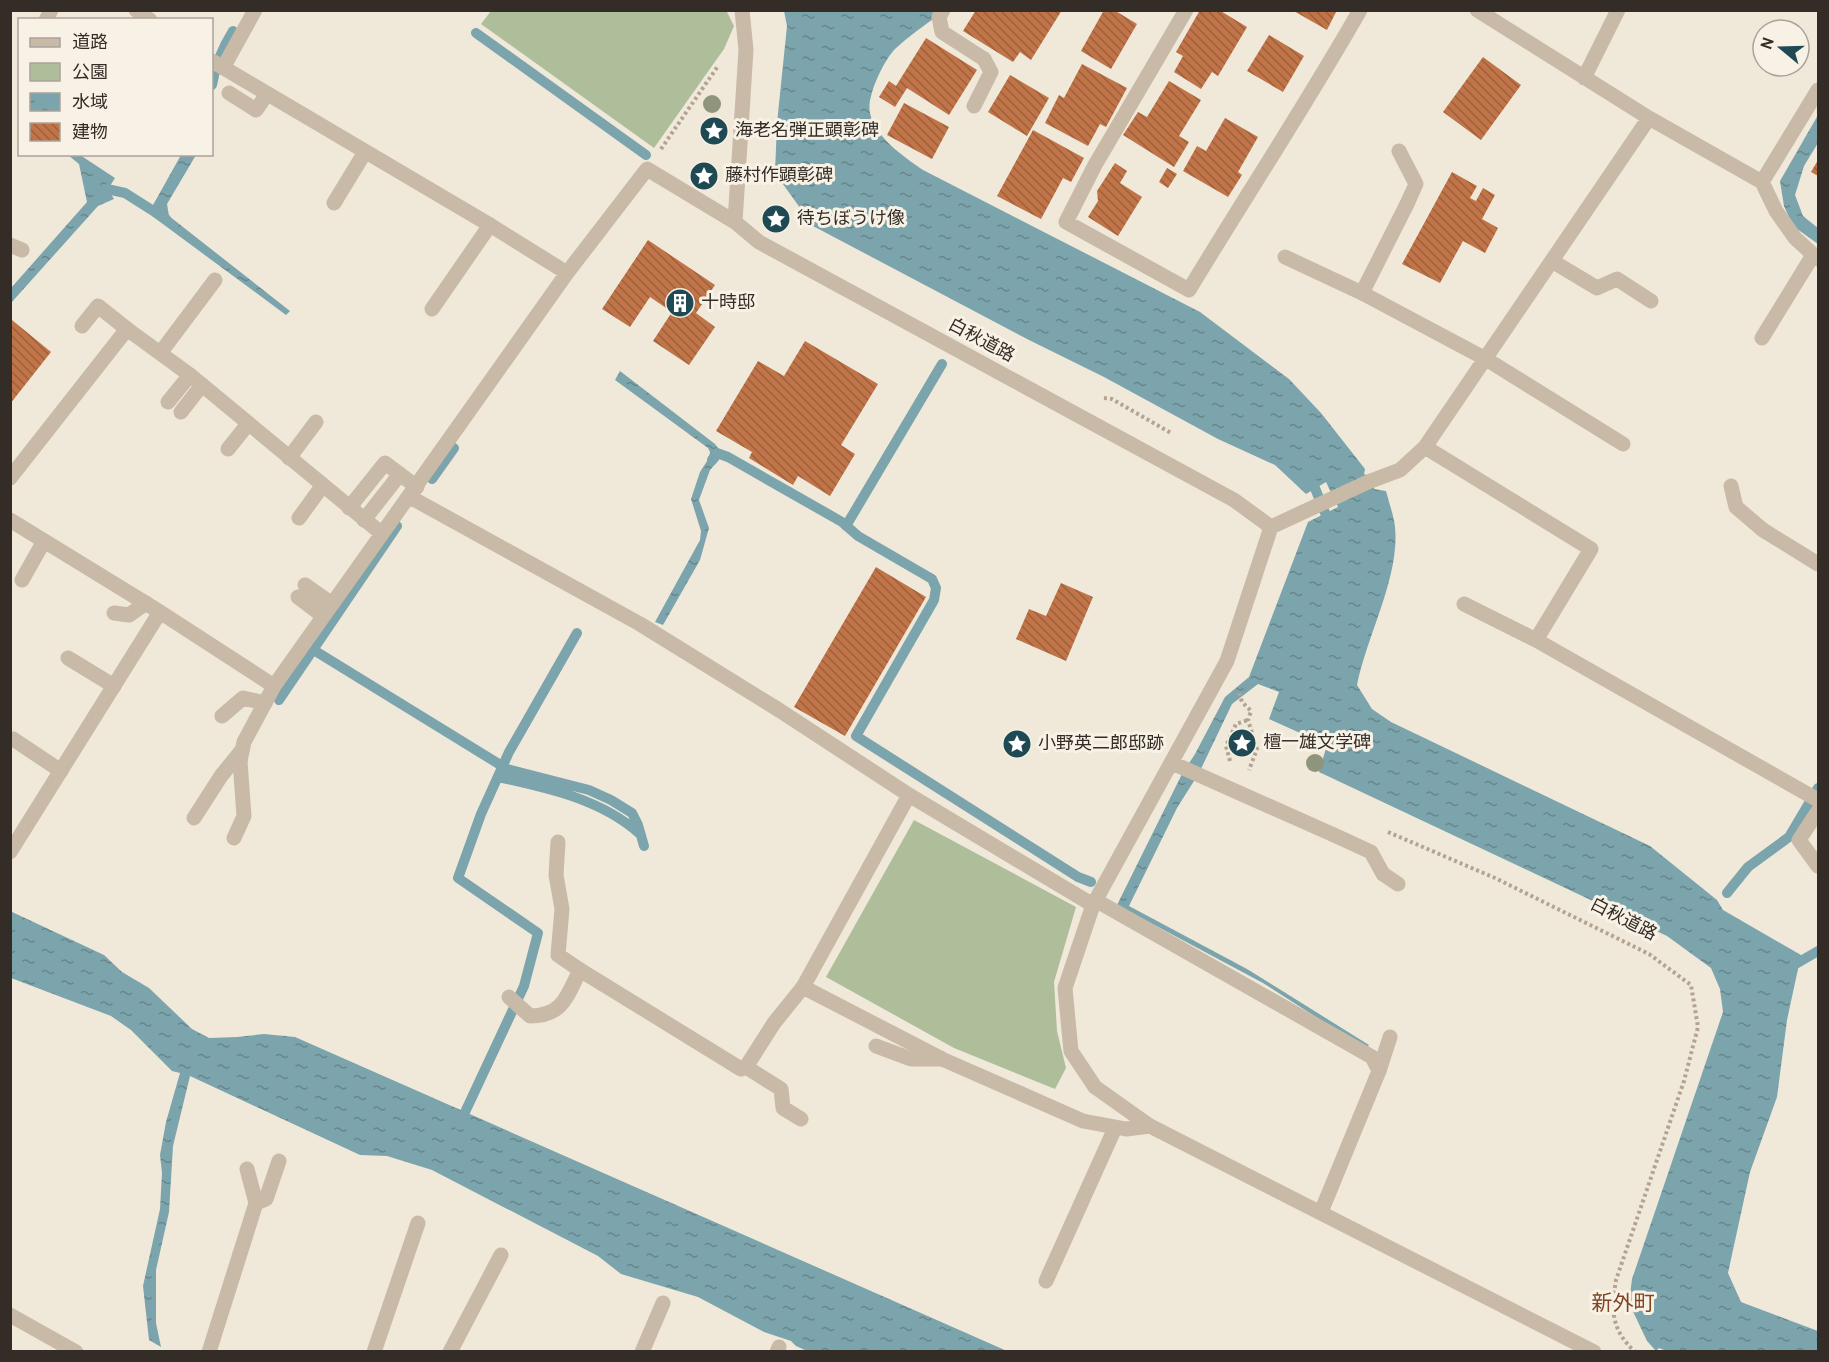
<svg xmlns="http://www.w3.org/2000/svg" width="1829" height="1362" viewBox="0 0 1829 1362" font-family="Overpass,'Noto Sans JP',sans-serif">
<defs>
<pattern id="water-ripples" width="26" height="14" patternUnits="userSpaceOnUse" patternTransform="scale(1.5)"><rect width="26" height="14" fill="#7ba4ac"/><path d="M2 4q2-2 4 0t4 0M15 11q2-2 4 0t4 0" fill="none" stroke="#66868c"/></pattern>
<pattern id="building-back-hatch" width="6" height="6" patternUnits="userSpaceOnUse" patternTransform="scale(1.5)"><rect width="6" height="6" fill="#c07448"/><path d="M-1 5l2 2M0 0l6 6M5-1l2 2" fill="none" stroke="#9d603c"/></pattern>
</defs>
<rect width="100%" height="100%" fill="#f0e9da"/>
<path fill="#aebe9b" d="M726,10L734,26L724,49L654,148L481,24L491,11Z
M914,820L1076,907L1054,982L1057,1031L1066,1068L1055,1089L954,1048L826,977Z"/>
<path fill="url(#water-ripples)" d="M784,11H941L936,17C922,27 908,37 895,49C884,60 866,97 870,113C875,137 904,157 923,170L1200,312L1289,379L1321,413L1365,469L1364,474L1369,476L1374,489L1386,491C1389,503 1394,516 1395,527C1400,577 1367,635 1357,685L1372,709L1391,722L1650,846L1717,900L1723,910L1801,955L1787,1020L1777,1097L1750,1172L1728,1273L1741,1302L1818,1331V1351L1669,1352L1659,1348L1656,1351L1647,1341L1629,1303L1632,1279L1723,1012L1720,989L1711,968L1667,936L1319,772L1327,745L1269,719L1279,692L1258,684L1232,704L1199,773L1177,808L1129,906L1247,969L1369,1045L1366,1049L1263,983L1117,905L1182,774L1195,754L1225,697L1249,677L1308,522L1338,507L1326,482L1306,494L1275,465L1218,439L1104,377L1029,340L813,226L775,173L777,123L787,26Z
M1818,115V143L1804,166L1795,195L1803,216L1818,228V244L1793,226L1784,206L1780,181Z
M68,155H80L115,178L108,189L114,199L98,206L11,303V288L87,202L79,164Z
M181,155H196L167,204L169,216L290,311L286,315L152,216L155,211L153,205Z
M620,371L715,444L721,452L719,460L710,470L699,500L709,528L700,560L663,625L655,622L700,540L701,531L691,499L700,472L709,458L710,452L708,448L615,380Z
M10,911L104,955L122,972L149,988L192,1029L209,1038L237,1037L264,1034L295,1037L1007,1351H807L796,1346L791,1341L764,1332L698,1297L621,1274L598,1256L432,1170L387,1156L360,1155L190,1076L173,1146L169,1212L156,1270V1323L161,1347L149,1340L143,1286L160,1209L162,1173L160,1155L166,1122L180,1073L172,1071L131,1030L111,1016L11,978Z"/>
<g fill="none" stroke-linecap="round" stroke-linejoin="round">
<path stroke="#7ba4ac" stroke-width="10" d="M476,33L646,155
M212,85C215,66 223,47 233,31
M98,199L107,189L125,193L166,219
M712,460L717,453L728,457L842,522L858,536L932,579L936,588L934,600L856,736L1078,877L1091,882
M1310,476L1330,525
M432,479L454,448
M846,526L942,364
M312,649L507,769L589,790L611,800L632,813L638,825L644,846
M279,700L397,526
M498,777C548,788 601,799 640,834
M1727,893L1748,867L1789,837L1818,788
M1794,965L1818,951
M459,1125L524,986L538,933L458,878L481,814L509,752L577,633"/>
</g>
<path fill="url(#building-back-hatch)" d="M976,10H1062L1031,60L1020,52L1013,62L963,31Z
M1104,10H1114L1137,24L1111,69L1081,51Z
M1200,10H1219L1247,27L1218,76L1212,72L1201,89L1174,72L1183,56L1176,52Z
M1292,10H1337L1327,30Z
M1269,35L1304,56L1283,92L1247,71Z
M926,38L977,70L949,115L907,88L895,107L879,97L889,81L896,86Z
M1483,57L1521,85L1481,140L1443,112Z
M1082,64L1127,88L1106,127L1100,124L1088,146L1045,123L1059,95L1064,98Z
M1010,75L1049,98L1027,136L988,112Z
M1169,81L1201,100L1179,136L1189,142L1174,167L1123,135L1138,112L1147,117Z
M904,103L949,127L932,159L887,135Z
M1225,118L1258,137L1238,172L1242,175L1228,197L1183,171L1197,146L1206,151Z
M1033,130L1084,158L1071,182L1063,178L1041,219L997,196Z
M1818,160V176L1811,172Z
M1115,163L1127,171L1120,183L1142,197L1118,236L1088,217L1098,201L1097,191Z
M1167,168L1177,174L1168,188L1159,182Z
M1452,172L1477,186L1470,198L1476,201L1483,188L1495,195L1482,219L1498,228L1485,253L1463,241L1440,283L1402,264Z
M648,240L715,285L696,313L715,327L689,365L653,341L672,312L650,297L630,327L602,309Z
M12,320L51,352L10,404V322Z
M805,341L878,384L841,445L855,454L830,496L798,476L793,485L749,458L752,452L716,431L758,361L784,376Z
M876,567L926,597L845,736L794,707Z
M1061,583L1093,597L1066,661L1016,639L1029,609L1046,616Z"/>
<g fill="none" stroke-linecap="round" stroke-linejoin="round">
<path stroke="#b3a491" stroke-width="4" stroke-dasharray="3 3" stroke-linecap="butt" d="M661,149L718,66
M1104,398L1112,399L1171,433
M1239,693L1242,702L1251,711L1248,720L1257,749L1249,770
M1230,761L1226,746L1236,724L1248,720
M1388,832L1495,878L1649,954L1691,985L1698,1027L1684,1081L1616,1280C1611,1311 1611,1329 1635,1352"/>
<path stroke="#c8baa7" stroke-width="15" d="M229,93L256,110L267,94
M974,106L991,72L984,59
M1399,151L1416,184L1407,204
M334,203L365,152
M10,245L22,250
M1285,257L1362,293
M1552,261L1597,288L1617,279L1651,301
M432,309L490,225
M82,326L98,306L127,329
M1762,338L1813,255
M161,352L215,280
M168,402L190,375
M181,412L202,385
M228,449L248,424
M289,458L316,422
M1731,486L1736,507L1763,530
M349,508L385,463L417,487
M299,518L323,485
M364,520L400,474
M22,580L44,541
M305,585L332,604
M298,597L323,616
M114,613L129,615L146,603
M68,658L114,686
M222,716L243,698L265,703
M13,739L61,771
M194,818L221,776L242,750
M1334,835L1371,852L1383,874L1398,884
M234,838L244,816L240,761
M509,997L530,1016C563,1016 567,996 580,970L558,955L562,909L556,875L558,842
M876,1046L911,1059H942
M746,1067L781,1089L783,1108L801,1119
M1379,1071L1390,1037
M247,1169L256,1203L266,1199L279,1161
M1046,1281L1115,1128
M374,1352L418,1223
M450,1352L501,1255"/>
<path stroke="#c8baa7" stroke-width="15" d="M136,10L150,20
M742,10L746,50L735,222L759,242L1234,500L1271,527L1227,661L1093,905L1065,988L1071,1051L1095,1087L1150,1126L1594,1352
M943,10L939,17L942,32L984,59
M1186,10L1095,165L1066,222L1189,290C1245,197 1306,105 1360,10
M1477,10L1649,118L1762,182L1776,211L1795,238L1818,259
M46,20L51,10
M212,61L490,225L567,273
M223,68L255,10
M1584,78L1618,10
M1762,182L1818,90
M1407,204L1362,293L1486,359L1623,444
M1425,447L1591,549L1536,640L1818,800
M10,478L127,329L190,375L381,533
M410,497L640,624L779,710L909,795L1093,905
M10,520L160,612L274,686L244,742L240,761
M1271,527L1368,482L1400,470L1425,447L1649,118
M1763,530L1818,564
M1464,604L1536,640
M274,686L567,273L647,169L735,222
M1172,763L1334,835
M1818,811L1799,840L1818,866
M10,852L160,612
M1097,901L1372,1057L1379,1071L1321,1212
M580,970L741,1069L746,1067L774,1023L803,987L942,1059L1083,1121L1126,1129L1150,1126
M803,987L909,795
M209,1352L256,1203
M642,1352L663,1303
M777,1352L779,1347"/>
<path stroke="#c8baa7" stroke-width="15" d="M10,1315L76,1352"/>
</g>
<g fill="#8f957a">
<circle cx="712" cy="104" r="9"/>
<circle cx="1315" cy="763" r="9"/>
</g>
<defs>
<g id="sight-disc" transform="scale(1.5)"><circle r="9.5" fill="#1f4a54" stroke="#f8f2e6"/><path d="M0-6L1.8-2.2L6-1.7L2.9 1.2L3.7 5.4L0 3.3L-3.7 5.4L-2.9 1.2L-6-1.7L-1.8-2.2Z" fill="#fff"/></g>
<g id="building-disc" transform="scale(1.5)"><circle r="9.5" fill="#1f4a54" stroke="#f8f2e6"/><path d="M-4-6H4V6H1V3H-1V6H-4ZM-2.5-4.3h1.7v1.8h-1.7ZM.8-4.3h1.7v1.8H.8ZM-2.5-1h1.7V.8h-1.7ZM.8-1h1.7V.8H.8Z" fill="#fff"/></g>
</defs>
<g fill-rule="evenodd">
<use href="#sight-disc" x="714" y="131"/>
<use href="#sight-disc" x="704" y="176"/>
<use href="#sight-disc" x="776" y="219"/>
<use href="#building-disc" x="680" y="303"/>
<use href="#sight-disc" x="1242" y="743"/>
<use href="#sight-disc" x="1017" y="744"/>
</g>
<g text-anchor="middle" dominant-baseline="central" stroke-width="6" stroke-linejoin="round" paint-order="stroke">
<g font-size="18" fill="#342d27" stroke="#f8f2e6" text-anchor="start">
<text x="735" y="131">海老名弾正顕彰碑</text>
<text x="725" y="176">藤村作顕彰碑</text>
<text x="797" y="219">待ちぼうけ像</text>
<text x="701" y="303">十時邸</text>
<text x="1263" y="743">檀一雄文学碑</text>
<text x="1038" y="744">小野英二郎邸跡</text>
</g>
<g font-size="18" fill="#342d27" stroke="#f8f2e6">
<text transform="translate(981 341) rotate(28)">白秋道路</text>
<text transform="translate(1623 920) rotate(27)">白秋道路</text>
</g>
<g font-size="21" fill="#7f4524" stroke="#f8f2e6">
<text x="1623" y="1304">新外町</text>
</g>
</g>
<rect width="1829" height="1362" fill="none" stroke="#342d27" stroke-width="24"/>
<rect x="18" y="18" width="195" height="138" fill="#f8f2e6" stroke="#aaa39a" stroke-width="1.5"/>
<rect x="30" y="38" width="30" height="9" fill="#c8baa7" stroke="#aaa39a" stroke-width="1.5"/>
<text x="72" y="48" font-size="18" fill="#342d27">道路</text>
<rect x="30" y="63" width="30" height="18" fill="#aebe9b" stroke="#aaa39a" stroke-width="1.5"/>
<text x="72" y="78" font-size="18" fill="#342d27">公園</text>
<rect x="30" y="93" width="30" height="18" fill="url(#water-ripples)" stroke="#aaa39a" stroke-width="1.5"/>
<text x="72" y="108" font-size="18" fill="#342d27">水域</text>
<rect x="30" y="123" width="30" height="18" fill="url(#building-back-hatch)" stroke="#aaa39a" stroke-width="1.5"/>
<text x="72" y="138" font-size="18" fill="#342d27">建物</text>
<g transform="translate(1781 48) rotate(289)"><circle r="28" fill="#f8f2e6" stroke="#aaa39a" stroke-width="1.5"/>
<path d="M0-4.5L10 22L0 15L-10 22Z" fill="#1f4a54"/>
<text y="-9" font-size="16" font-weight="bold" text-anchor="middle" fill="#342d27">N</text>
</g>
</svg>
